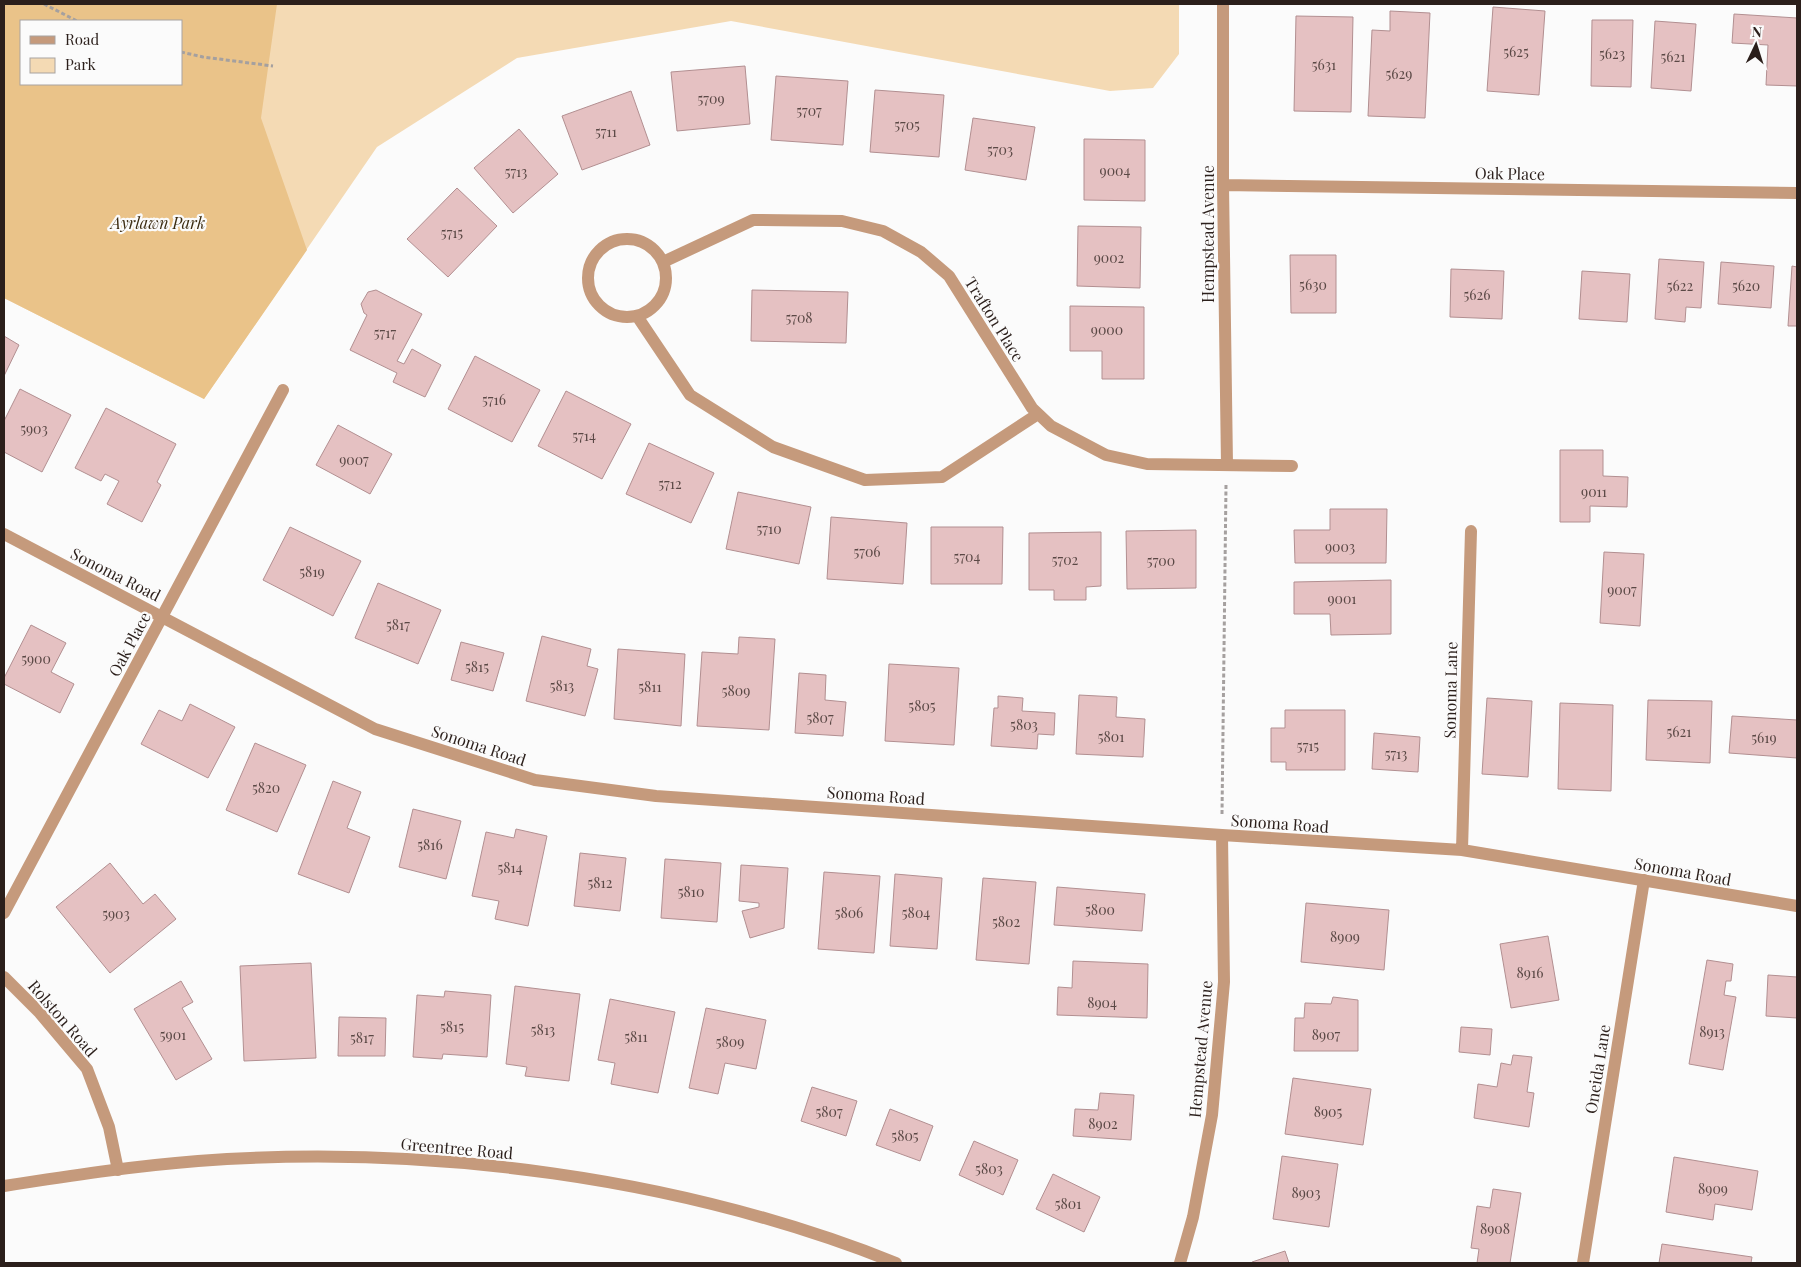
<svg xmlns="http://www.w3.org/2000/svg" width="1801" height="1267" viewBox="0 0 1801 1267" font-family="'Playfair Display',serif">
<rect width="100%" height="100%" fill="#fbfbfb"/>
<path fill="#f4dab4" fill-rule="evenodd" d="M4,4H1179V54L1153,88L1110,91L731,21L517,58L377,147L204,399L4,298ZM21,21H181V84H21Z"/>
<path fill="#eac389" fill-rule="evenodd" d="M4,4H277L261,118L307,250L204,399L4,298ZM21,21H181V84H21Z"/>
<path fill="#e5c1c2" stroke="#b28f91" d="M1493,7L1545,11L1539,95L1487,91Z
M1390,11L1430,13L1425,118L1368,116L1372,30L1390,31Z
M1734,14L1797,18V86L1766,85L1768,45L1732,43Z
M1296,16L1353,17L1351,112L1294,111Z
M1592,20H1633L1631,87L1591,86Z
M1655,21L1696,24L1691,91L1651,88Z
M745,66L750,124L677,131L671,72Z
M776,76L848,81L843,145L771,140Z
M875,90L944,95L939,157L870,152Z
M631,91L650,145L582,170L562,116Z
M973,118L1035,127L1026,180L965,170Z
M519,129L558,174L513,213L474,168Z
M1084,139L1145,140V201L1084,200Z
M457,188L497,226L448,277L407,239Z
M1078,226L1141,227L1140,288L1077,286Z
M1290,255H1336V313H1291Z
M1659,259L1704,262L1701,308L1686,307L1685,322L1655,319Z
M1721,262L1774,266L1771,308L1718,304Z
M1792,266L1797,267V326H1788Z
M1451,269L1504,271L1502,319L1450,317Z
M1582,271L1630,274L1627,322L1579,319Z
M376,290L422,314L397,361L404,364L412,349L441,365L425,397L393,382L397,373L350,350L367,315L364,313L361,304L368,292Z
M752,290L848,292L846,343L751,341Z
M1070,306L1144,307V379H1102V351H1070Z
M4,336L19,345L4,376Z
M475,356L540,390L512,442L448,409Z
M20,389L71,415L42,472L4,452V421Z
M566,391L631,424L602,479L538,446Z
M106,408L176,444L157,482L161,485L142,522L107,504L119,481L105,474L101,481L75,468Z
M338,425L392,454L370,494L316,465Z
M649,443L714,473L691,523L626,494Z
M1560,450H1603V476L1628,477L1627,507L1590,506V522H1560Z
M738,492L811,507L799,564L726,549Z
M1330,509H1387L1386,563H1295L1294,530H1330Z
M831,517L907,523L903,584L827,579Z
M290,527L361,561L333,616L263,580Z
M931,527H1003L1002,584H931Z
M1196,530V588L1127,589L1126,531Z
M1101,532V586L1086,587V600H1054V590H1029V533Z
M1604,552L1644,554L1640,626L1600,623Z
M1391,580V634L1331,635L1330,614H1294V582Z
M378,583L441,610L418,664L355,638Z
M31,625L66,643L51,672L74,684L60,713L4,684V678Z
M542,636L591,649L587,666L598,669L585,716L526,701Z
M739,637L775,639L769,730L697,726L702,652L738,654Z
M461,642L504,653L493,691L451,680Z
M618,649L685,654L681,726L614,719Z
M889,664L959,668L954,745L885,741Z
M799,673L826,675L825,700L846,702L843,736L795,733Z
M1079,695L1117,697L1116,717L1145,719L1143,757L1076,754Z
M998,696L1023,698L1022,711L1055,713L1054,735L1038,734L1037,749L991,746L994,708H998Z
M1487,698L1532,701L1528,777L1482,774Z
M1648,700L1712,701L1710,763L1646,760Z
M1560,703L1613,705L1611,791L1558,789Z
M190,704L235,727L208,778L141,744L159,710L182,721Z
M1285,710H1345V770H1286V762H1271V728H1285Z
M1732,716L1797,720V758L1729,753Z
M1374,733L1420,737L1418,772L1372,769Z
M255,743L306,765L277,832L226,810Z
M333,781L361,792L347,828L370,837L349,893L298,874Z
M413,809L461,821L446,879L399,867Z
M516,829L547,836L528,926L495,919L499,901L472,896L486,832L514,838Z
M580,853L626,858L620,911L574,906Z
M665,859L721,863L717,922L661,918Z
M110,863L143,904L155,894L176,919L110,973L56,907Z
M741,865L788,868L784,928L750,938L742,911L759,907V903L739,901Z
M824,872L880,876L874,953L818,949Z
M895,874L942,878L937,949L890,946Z
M983,878L1036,882L1029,964L976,960Z
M1057,887L1145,894L1142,931L1054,925Z
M1306,903L1389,910L1384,970L1301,962Z
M1548,936L1559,1000L1511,1008L1500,944Z
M1707,960L1733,964L1731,981H1726L1724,995L1736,997L1723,1070L1689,1064Z
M1073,961L1148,964L1147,1018L1057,1015L1058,987L1072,988Z
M311,963L316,1058L244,1061L240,966Z
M1768,975L1797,977V1018L1766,1016Z
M181,981L193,1002L182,1008L212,1059L176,1080L134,1009Z
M515,986L580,994L569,1081L525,1076L527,1067L506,1064Z
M445,991L491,995L487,1057L443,1054L442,1059L413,1057L417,995L444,997Z
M1333,997L1358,1000V1051H1294L1295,1018H1304L1305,1003L1331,1004Z
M610,999L675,1012L658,1093L611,1084L615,1063L598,1060Z
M706,1008L766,1020L756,1069L725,1063L718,1094L689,1088Z
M339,1017L386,1018L385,1056H338Z
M1461,1027L1492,1029L1490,1055L1459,1052Z
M1513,1055L1532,1057L1527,1092L1534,1093L1529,1127L1474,1118L1478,1084L1497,1087L1501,1063L1511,1065Z
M1293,1078L1371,1089L1363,1145L1285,1134Z
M812,1087L857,1101L846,1136L801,1121Z
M1100,1093L1134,1095L1131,1140L1073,1136L1075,1109L1098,1110Z
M890,1109L933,1126L920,1161L876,1145Z
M974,1141L1018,1160L1003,1195L959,1175Z
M1282,1156L1338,1164L1329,1227L1273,1219Z
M1674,1157L1758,1171L1752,1210L1715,1204L1713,1220L1666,1212Z
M1053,1174L1100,1197L1084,1232L1036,1209Z
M1493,1189L1521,1193L1510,1263H1477L1479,1249L1471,1248L1477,1206L1490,1208Z
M1662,1244L1752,1257L1751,1263H1659Z
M1285,1251L1289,1263H1252V1262Z"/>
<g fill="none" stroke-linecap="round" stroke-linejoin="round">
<path stroke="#a5a09f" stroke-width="3" stroke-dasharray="4 2.5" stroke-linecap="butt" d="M44,4L77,21
M181,52L203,57L273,66
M1222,814L1226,485"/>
<path stroke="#c59a7c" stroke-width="12" d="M1223,4V185L1227,464
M1223,185L1797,193
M588 278a39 39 0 1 1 78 0a39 39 0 1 1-78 0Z
M663,262L753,220L842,221L883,231L921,252L949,276L1032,408L1051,426L1106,455L1147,464L1292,466
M637,316L690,395L773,447L865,480L942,477L1038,414
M4,534L375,729L535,780L656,796L1222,835L1462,850L1797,906
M1462,850L1471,531
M4,913L283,390
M4,977L39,1012L87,1069L109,1127L118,1170
M1180,1263L1193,1217L1212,1115L1224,982L1222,835
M1583,1263L1644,880"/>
<path stroke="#c59a7c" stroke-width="12" d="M4,1186C68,1176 133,1166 198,1161C429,1144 681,1177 896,1263"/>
</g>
<g text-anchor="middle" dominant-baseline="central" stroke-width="4.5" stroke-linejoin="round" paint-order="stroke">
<g font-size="14" fill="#5a4845">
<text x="1516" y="51">5625</text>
<text x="1612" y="53">5623</text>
<text x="1673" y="56">5621</text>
<text x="1324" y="64">5631</text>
<text x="1399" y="73">5629</text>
<text x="711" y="98">5709</text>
<text x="809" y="110">5707</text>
<text x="907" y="124">5705</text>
<text x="606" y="131">5711</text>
<text x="1000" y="149">5703</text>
<text x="1115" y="170">9004</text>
<text x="516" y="171">5713</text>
<text x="452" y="232">5715</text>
<text x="1109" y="257">9002</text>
<text x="1313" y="284">5630</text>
<text x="1680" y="285">5622</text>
<text x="1746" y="285">5620</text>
<text x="1477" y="294">5626</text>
<text x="799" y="317">5708</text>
<text x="1107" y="329">9000</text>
<text x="385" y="332">5717</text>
<text x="494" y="399">5716</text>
<text x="34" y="428">5903</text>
<text x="584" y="435">5714</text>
<text x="354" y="459">9007</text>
<text x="670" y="483">5712</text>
<text x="1594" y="491">9011</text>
<text x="769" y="528">5710</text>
<text x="1340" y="546">9003</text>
<text x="867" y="551">5706</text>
<text x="967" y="556">5704</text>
<text x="1065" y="559">5702</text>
<text x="1161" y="560">5700</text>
<text x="312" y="571">5819</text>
<text x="1622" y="589">9007</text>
<text x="1342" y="598">9001</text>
<text x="398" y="624">5817</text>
<text x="36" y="658">5900</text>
<text x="477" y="666">5815</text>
<text x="562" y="685">5813</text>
<text x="650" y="686">5811</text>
<text x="736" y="690">5809</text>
<text x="922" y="705">5805</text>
<text x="820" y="717">5807</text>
<text x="1024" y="724">5803</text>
<text x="1679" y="731">5621</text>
<text x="1111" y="736">5801</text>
<text x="1764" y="737">5619</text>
<text x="1308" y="745">5715</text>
<text x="1396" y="753">5713</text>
<text x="266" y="787">5820</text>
<text x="430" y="844">5816</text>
<text x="510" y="867">5814</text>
<text x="600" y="882">5812</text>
<text x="691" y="891">5810</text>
<text x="1100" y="909">5800</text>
<text x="849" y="912">5806</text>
<text x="916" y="912">5804</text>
<text x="116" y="913">5903</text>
<text x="1006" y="921">5802</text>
<text x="1345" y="936">8909</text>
<text x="1530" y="972">8916</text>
<text x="1102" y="1002">8904</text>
<text x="452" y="1026">5815</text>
<text x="543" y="1029">5813</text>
<text x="1712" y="1031">8913</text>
<text x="173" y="1034">5901</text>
<text x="1326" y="1034">8907</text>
<text x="636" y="1036">5811</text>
<text x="362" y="1037">5817</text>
<text x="730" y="1041">5809</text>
<text x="829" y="1111">5807</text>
<text x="1328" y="1111">8905</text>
<text x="1103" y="1123">8902</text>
<text x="905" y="1135">5805</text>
<text x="989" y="1168">5803</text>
<text x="1713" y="1188">8909</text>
<text x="1306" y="1192">8903</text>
<text x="1068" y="1203">5801</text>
<text x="1495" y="1228">8908</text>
</g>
<g font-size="16" fill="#2b1f1b" stroke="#fbfbfb">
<text transform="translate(1510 173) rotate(1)">Oak Place</text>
<text transform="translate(1207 234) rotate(-90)">Hempstead Avenue</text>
<text transform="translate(995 319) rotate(58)">Trafton Place</text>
<text transform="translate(116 574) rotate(27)">Sonoma Road</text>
<text transform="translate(129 644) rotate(-62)">Oak Place</text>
<text transform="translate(1450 690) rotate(-89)">Sonoma Lane</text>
<text transform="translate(479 745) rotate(18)">Sonoma Road</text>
<text transform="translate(876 795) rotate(4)">Sonoma Road</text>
<text transform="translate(1280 823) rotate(4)">Sonoma Road</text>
<text transform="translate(1683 871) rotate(10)">Sonoma Road</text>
<text transform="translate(63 1018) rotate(49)">Rolston Road</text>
<text transform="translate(1200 1049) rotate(-85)">Hempstead Avenue</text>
<text transform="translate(1597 1069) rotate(-81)">Oneida Lane</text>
<text transform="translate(457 1148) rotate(5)">Greentree Road</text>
</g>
<g font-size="16" font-style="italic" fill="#3b2b10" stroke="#fbfbfb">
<text x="158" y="222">Ayrlawn Park</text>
</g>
</g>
<rect width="1801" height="1267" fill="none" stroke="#2b1f1b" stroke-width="10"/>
<rect x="20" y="20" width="162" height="65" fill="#fbfbfb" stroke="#a8a3a1"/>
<rect x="30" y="36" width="25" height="8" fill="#c59a7c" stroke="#a8a3a1"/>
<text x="65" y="45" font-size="15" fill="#2b1f1b">Road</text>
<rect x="30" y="58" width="25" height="15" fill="#f4dab4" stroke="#a8a3a1"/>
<text x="65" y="70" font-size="15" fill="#2b1f1b">Park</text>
<g transform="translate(1756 45) rotate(4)" stroke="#fbfbfb" stroke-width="4" paint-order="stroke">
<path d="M0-4L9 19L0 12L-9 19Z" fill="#2b1f1b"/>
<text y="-8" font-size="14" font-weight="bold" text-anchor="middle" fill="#2b1f1b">N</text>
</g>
</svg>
